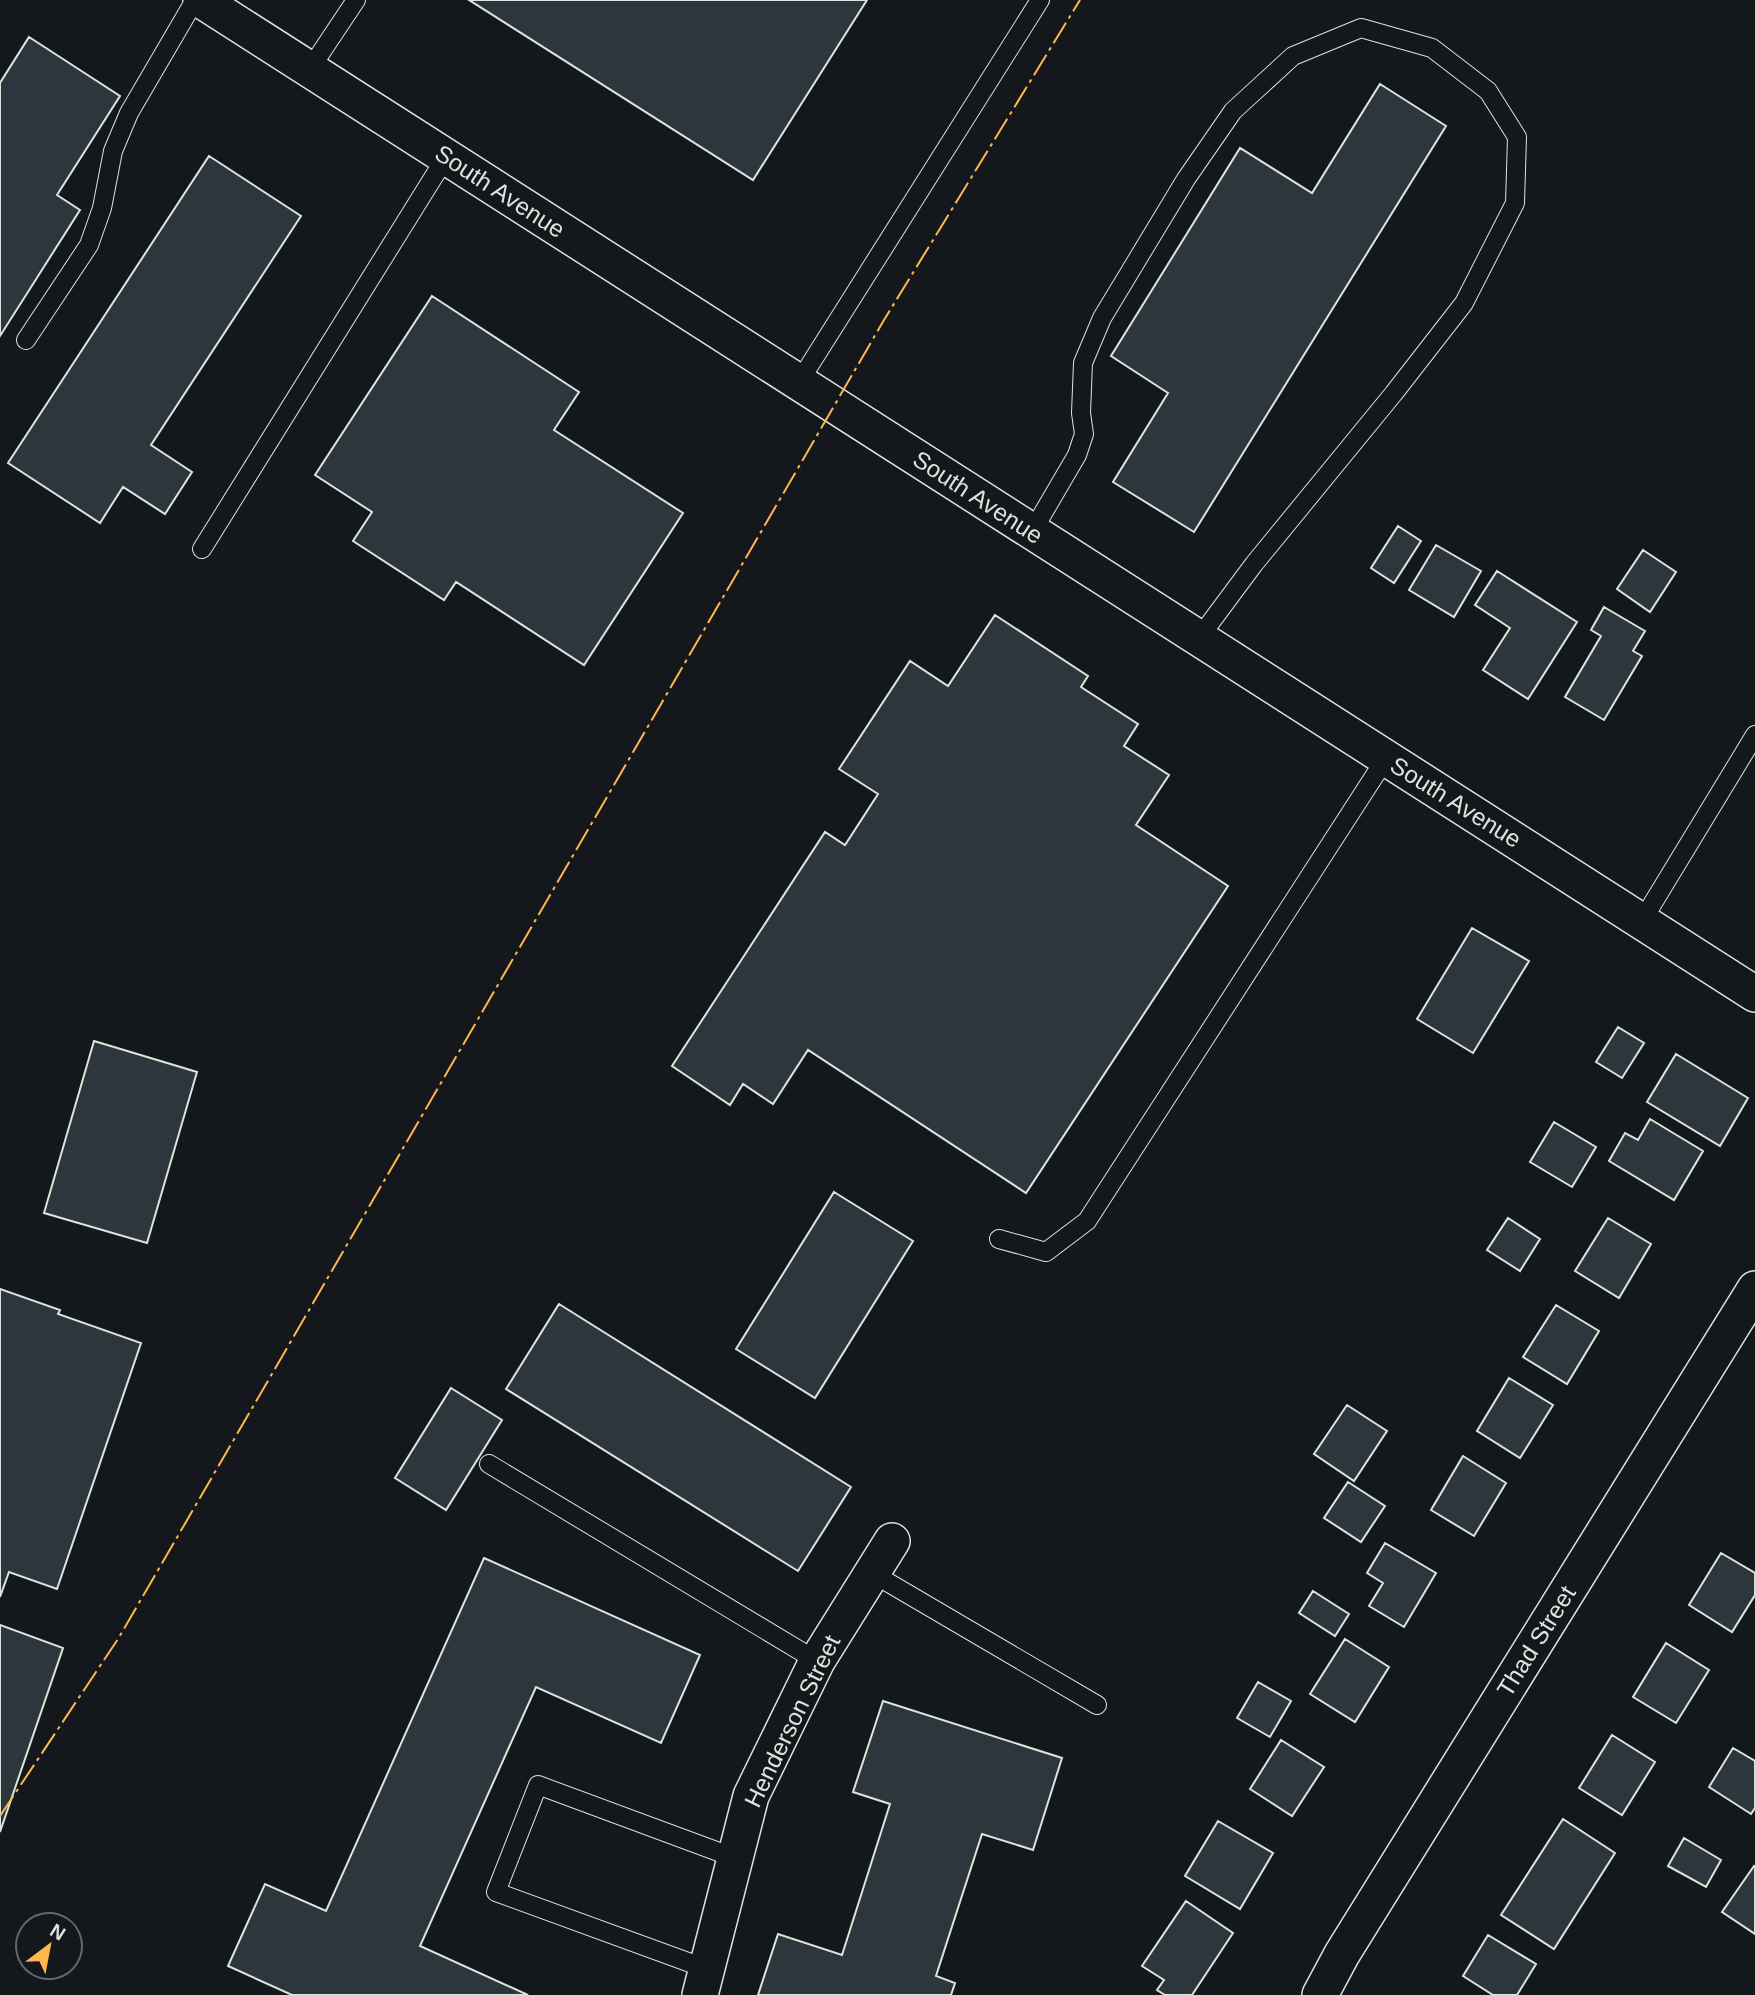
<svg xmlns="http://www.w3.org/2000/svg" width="1755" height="1995" viewBox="0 0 1755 1995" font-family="Helvetica,sans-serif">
<rect width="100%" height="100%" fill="#14181c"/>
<path fill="#2c363c" stroke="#d8e6dc" stroke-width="2" d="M469,0H867L753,180Z
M29,37L120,96L57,195L80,210L0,336V83Z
M1380,84L1446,126L1194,532L1113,482L1168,393L1111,356L1240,148L1312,193Z
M209,156L301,216L151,445L192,472L165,514L123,487L100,523L8,463Z
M432,296L579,392L554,430L683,513L584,665L456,582L444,600L353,541L372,512L315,475Z
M1398,526L1421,541L1394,583L1371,568Z
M1436,545L1481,571L1454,617L1409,590Z
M1643,550L1676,572L1650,612L1617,589Z
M1497,571L1577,622L1528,699L1483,670L1510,628L1475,605Z
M1604,607L1645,631L1633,651L1642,656L1604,720L1565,697L1601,636L1591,630Z
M995,615L1088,676L1081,687L1138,724L1124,746L1169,775L1136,825L1228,886L1026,1193L808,1050L773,1104L743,1084L730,1105L672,1066L825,832L845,845L878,794L839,769L910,661L948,686Z
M1472,928L1529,961L1473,1053L1417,1019Z
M1618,1027L1644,1043L1622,1078L1596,1062Z
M94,1041L197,1072L147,1243L44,1213Z
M1676,1054L1748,1098L1720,1146L1647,1102Z
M1650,1119L1703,1151L1674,1200L1609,1161L1625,1133L1638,1140Z
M1554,1122L1596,1147L1572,1187L1530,1162Z
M834,1192L913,1241L815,1398L736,1349Z
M1508,1218L1540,1239L1520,1271L1487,1250Z
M1608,1218L1651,1244L1619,1298L1575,1271Z
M0,1289L60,1310L58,1314L141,1343L57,1589L9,1572L0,1597Z
M559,1304L851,1487L798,1571L506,1389Z
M1556,1305L1599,1331L1567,1384L1523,1357Z
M1509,1378L1553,1405L1520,1458L1477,1431Z
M451,1388L502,1420L446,1510L395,1478Z
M1347,1405L1387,1431L1354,1481L1314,1454Z
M1463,1456L1506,1483L1474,1536L1431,1510Z
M1348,1482L1385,1506L1361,1542L1324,1518Z
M1385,1543L1436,1573L1404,1627L1369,1606L1383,1583L1367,1573Z
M1721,1553L1755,1573V1595L1732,1632L1689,1605Z
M484,1558L700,1655L661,1743L536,1687L420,1946L528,1995H292L228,1966L265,1884L326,1911Z
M1313,1591L1349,1614L1335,1636L1299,1613Z
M0,1625L63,1648L0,1832Z
M1345,1639L1389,1667L1355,1722L1310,1694Z
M1666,1643L1709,1670L1676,1723L1633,1697Z
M1258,1682L1291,1701L1270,1737L1237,1718Z
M883,1701L1062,1758L1033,1850L982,1834L936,1976L955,1983L951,1995H758L778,1934L842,1955L890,1804L853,1792Z
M1612,1735L1655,1762L1622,1815L1579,1788Z
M1281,1740L1324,1767L1292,1816L1250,1789Z
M1733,1748L1755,1761V1808L1751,1814L1709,1787Z
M1563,1819L1615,1853L1554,1949L1501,1915Z
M1218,1821L1273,1853L1240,1909L1185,1876Z
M1684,1838L1721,1860L1706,1887L1668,1866Z
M1754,1866L1755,1867V1934L1722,1912Z
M1186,1901L1233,1933L1192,1995H1165L1157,1990L1164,1980L1142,1966Z
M1488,1935L1536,1964L1517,1995H1493L1463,1976Z"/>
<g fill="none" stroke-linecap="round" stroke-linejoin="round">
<g stroke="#d8e6dc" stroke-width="20">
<path id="service" d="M310,69L356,0
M26,340L89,245L102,208L113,151L129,113L195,0
M799,382L1040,0
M1032,532L1077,455L1084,434L1081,413L1083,363L1102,318L1186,179L1233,111L1293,56L1361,28L1432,48L1488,91L1517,137L1515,203L1464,303L1394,393L1254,564L1199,638
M202,549L446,157
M1642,921L1755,735
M999,1239L1046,1252L1087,1221L1386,758
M489,1464L817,1661
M872,1573L1097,1705
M707,1969L496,1892L538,1785L735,1858"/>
</g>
<g stroke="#d8e6dc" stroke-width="38">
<path id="minor" d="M201,0L1755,994
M700,1995L751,1796L817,1661L892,1541
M1320,1995L1342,1954L1755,1289"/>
</g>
<use href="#service" stroke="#14181c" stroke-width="18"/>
<use href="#minor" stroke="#14181c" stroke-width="35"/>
<path stroke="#ffb74d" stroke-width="2" stroke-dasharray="24 5 3.5 5" stroke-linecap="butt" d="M0,1816L118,1639L884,320L1080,0"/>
</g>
<g text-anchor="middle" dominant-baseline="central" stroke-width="5" stroke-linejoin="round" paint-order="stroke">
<g font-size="24" fill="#d8e6dc" stroke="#14181c">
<text transform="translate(500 191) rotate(33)">South Avenue</text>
<text transform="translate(978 497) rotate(33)">South Avenue</text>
<text transform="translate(1456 802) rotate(32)">South Avenue</text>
<text transform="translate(1536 1641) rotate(-58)">Thad Street</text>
<text transform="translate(792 1721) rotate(-64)">Henderson Street</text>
</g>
</g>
<g transform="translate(49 1946) rotate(32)"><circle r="33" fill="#14181c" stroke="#626a69" stroke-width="2"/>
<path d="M0-5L12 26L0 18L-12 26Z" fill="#ffb74d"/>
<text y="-10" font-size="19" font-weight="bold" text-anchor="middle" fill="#d8e6dc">N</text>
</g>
</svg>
